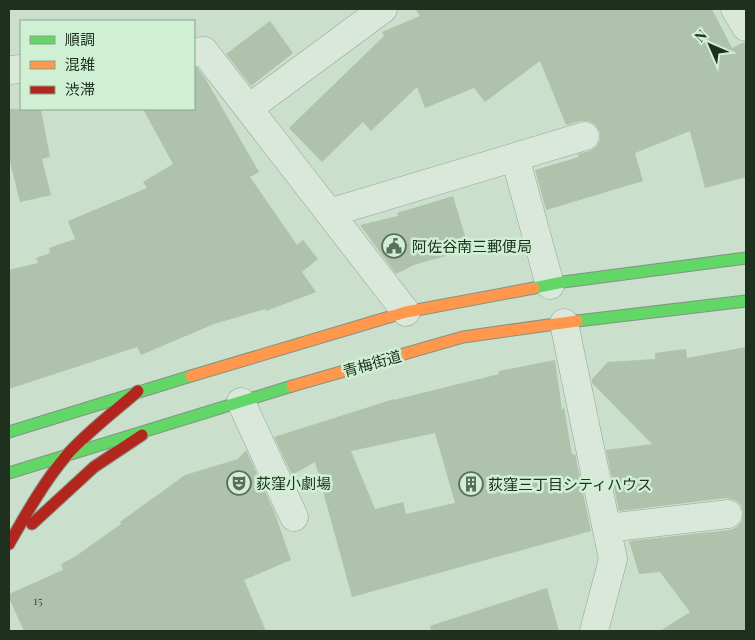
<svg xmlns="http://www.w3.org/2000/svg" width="755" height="640" viewBox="0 0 755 640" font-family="'Playfair Display','Noto Sans JP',serif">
<rect width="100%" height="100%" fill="#cadfcc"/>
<path fill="#aec2ac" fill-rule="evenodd" d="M415,9H712L732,48L744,42L746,43V177L705,188L690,131L635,153L643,181L546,210L535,170L579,157L578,154L590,151L597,146L600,140V132L595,124L588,121H580L566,125L540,61L485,102L474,88L425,108L417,87L371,131L363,122L322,162L289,128L384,36L382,32L420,16Z
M270,21L293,53L251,86L226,54Z
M194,67H197L205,78L259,172L250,177L297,245L303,240L318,259L302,272L316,292L266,311L265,309L214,324L141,355L137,347L9,389V270L38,263L36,258L50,253L49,248L75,239L68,221L147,188L143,182L173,164L143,109H194Z
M9,109H41L50,157L42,159L51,195L20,202L9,158Z
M453,196L469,249L414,265L396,274L360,225L398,216L397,213Z
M746,347V631H660L690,612L660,572L639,574L629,541L730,530L737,527L742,521L743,512L741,505L735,500L726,498L619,511L606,450L652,444L592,383V379L608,362L655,359V353L686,349L687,358Z
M555,360L562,410L564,407L572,455L575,454L591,531L352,597L315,462L292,475L274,437L394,399V400L499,374V371ZM435,433L455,503L406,514L403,502L375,509L351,451Z
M246,450L274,511L291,560L244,580L266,631H24L9,598V594L63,570L61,564L76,556L121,524L120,522L185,475L238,459Z
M547,588L559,631H431L430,626Z"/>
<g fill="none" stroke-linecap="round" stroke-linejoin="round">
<g stroke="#94a494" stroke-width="29">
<path id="street" d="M735,9L746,27
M194,52L204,51L406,312
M9,70L21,69
M249,108L383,9
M515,157L550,285
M329,213L585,136
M564,323L613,559L594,631
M241,402L294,517
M607,528L728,514"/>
</g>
<g stroke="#849384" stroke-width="13">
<path id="fast" d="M534,288L563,282L746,258
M577,321L746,301
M9,432L191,376
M9,473L292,386"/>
</g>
<g stroke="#849384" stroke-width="13">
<path id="slow" d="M191,376L406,312L534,288
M292,386L463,337L577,321"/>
</g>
<g stroke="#849384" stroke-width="13">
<path id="jam" d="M32,524L94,467L142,435
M9,544C26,514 44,482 66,456C87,432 114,412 138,391"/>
</g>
<use href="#street" stroke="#dae8dc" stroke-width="28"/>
<use href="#fast" stroke="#63d668" stroke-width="11"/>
<use href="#slow" stroke="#ff974d" stroke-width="11"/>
<use href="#jam" stroke="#b3261e" stroke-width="11"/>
</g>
<defs>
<g id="civic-ring" transform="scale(1.25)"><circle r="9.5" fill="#d0f0d4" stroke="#5c6d5b" stroke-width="1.5"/><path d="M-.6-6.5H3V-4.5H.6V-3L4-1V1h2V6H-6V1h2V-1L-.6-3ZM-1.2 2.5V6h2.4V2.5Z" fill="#5c6d5b"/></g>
<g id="theatre-ring" transform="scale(1.25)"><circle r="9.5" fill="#d0f0d4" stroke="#5c6d5b" stroke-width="1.5"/><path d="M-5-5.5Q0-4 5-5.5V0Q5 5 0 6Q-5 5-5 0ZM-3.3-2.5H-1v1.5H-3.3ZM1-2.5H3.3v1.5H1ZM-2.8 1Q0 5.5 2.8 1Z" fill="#5c6d5b"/></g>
<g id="building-ring" transform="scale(1.25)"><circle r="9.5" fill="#d0f0d4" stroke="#5c6d5b" stroke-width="1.5"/><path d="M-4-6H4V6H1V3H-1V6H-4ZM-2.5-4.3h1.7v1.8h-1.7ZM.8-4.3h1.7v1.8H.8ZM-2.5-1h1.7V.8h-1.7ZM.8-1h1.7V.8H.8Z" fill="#5c6d5b"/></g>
</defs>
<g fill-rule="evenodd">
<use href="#civic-ring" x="394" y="246"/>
<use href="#theatre-ring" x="239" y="483"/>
<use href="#building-ring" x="471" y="484"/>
</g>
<g text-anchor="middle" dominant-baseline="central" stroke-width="5" stroke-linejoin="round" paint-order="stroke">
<g font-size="12" fill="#445442">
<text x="38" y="600">15</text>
</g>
<g font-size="15" fill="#20301e" stroke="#d0f0d4" text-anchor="start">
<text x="412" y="246">阿佐谷南三郵便局</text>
<text x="256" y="483">荻窪小劇場</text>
<text x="488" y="484">荻窪三丁目シティハウス</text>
</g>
<g font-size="15" fill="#20301e" stroke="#d0f0d4">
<text transform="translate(372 363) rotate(-16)">青梅街道</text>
</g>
</g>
<rect width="755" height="640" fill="none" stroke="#20301e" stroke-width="20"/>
<rect x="20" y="20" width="175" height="90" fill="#d0f0d4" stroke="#8aa38b"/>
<rect x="30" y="36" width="25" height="8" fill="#63d668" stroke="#8aa38b"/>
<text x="65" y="45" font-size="15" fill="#20301e">順調</text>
<rect x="30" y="61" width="25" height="8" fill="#ff974d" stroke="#8aa38b"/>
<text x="65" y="70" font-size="15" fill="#20301e">混雑</text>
<rect x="30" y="86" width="25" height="8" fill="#b3261e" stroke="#8aa38b"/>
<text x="65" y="95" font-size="15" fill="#20301e">渋滞</text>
<g transform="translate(710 45) rotate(315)" stroke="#d0f0d4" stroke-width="4" paint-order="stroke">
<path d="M0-4L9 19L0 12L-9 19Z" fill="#20301e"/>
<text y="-8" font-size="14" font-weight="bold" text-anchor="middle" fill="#20301e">N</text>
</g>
</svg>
